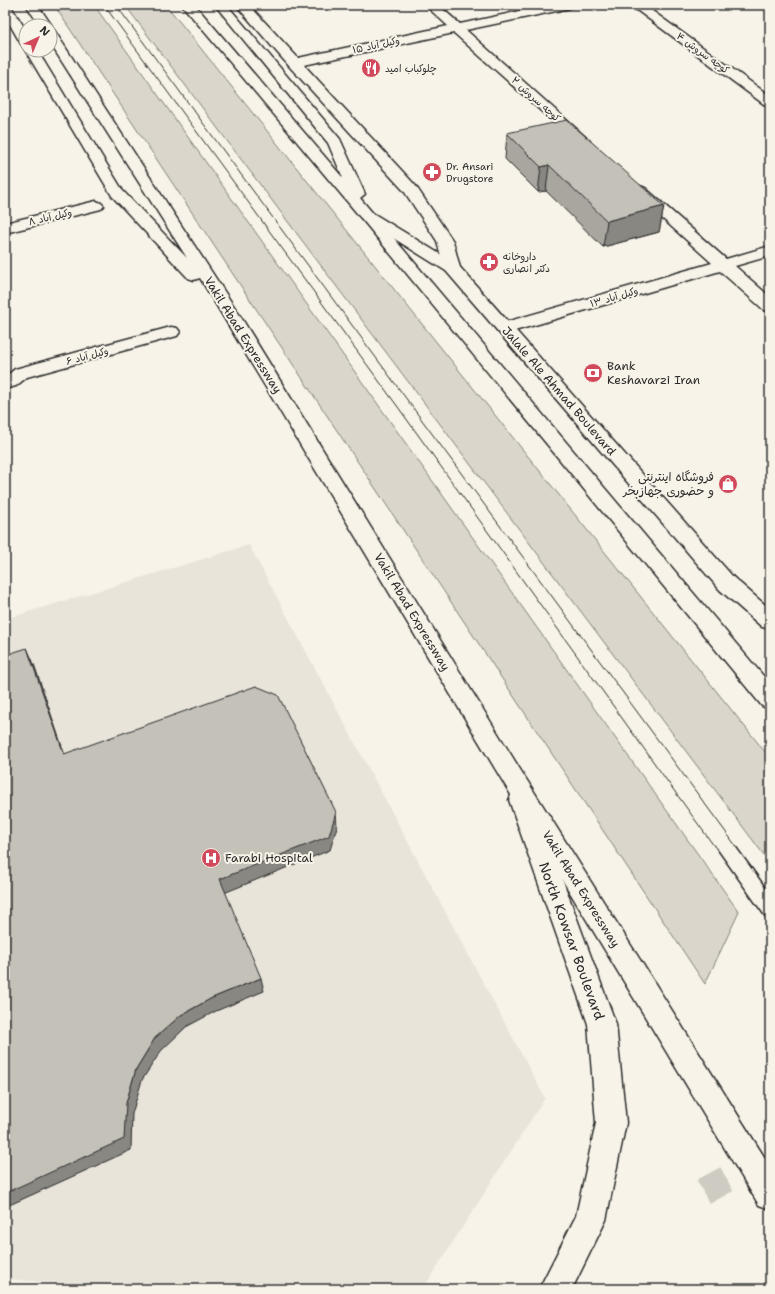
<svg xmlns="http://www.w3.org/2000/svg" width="775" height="1294" viewBox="0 0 775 1294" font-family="'Shantell Sans','Playpen Sans Arabic',sans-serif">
<rect width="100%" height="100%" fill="#f7f3e8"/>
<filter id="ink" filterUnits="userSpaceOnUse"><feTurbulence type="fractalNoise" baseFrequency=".025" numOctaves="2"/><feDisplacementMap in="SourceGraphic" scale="8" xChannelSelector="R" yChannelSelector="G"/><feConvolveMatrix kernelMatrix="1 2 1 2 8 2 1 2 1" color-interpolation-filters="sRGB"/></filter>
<g filter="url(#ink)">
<path fill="#e8e4da" d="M249,545L545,1098L423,1289H141L5,1279V619Z"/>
<path fill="#dad6cc" stroke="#82807c" d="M54,5H94L739,912L705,984Z
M125,5H166L770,758V863Z"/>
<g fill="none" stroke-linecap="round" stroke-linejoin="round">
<path stroke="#cecbc2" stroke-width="27" stroke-dasharray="27 14" stroke-linecap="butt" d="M703,1192L770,1156"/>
<g stroke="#2b2b2b" stroke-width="3">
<path id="minor" d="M236,5H249L298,58L448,26L425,5H438L460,24L549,5H572L570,8L566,9L466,30L590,141L588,144L583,145L578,144L454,33L304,65L415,185L453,241L460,268L458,271L452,273L446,271L444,268L437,241L404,191L289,66Z
M630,5H644L770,96V106L765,105Z
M640,186L645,188L726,259L770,246V256L735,266L770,297V311L764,310L720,271L511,332L505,333L499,332L496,328L499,324L712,263L635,194L632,191L635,188Z
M96,201L101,203L104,206L101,209L5,233V223Z
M171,327L177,328L180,332L177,336L27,377L16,386L5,389V377L15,369Z"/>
</g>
<g stroke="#2b2b2b" stroke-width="3">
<path id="tertiary" d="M521,790L530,793L533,800L616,1024L626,1123L606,1220L572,1289H539L576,1216L596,1123L588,1024L509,800L512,793Z"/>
</g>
<g stroke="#2b2b2b" stroke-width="3">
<path id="secondary" d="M366,210L371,212L458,265L734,578L770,609V629L762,627L720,590L446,271L361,218L358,215L361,212Z"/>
</g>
<g stroke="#2b2b2b" stroke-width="3">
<path id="trunk" d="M5,5H10L26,30V45L21,44L5,16Z
M26,5H38L52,26L50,29V26H40Z
M182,5H195L343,178L328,143L215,5H227L340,139L365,194L360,198L770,684V709L762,706L361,218Z
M50,29L54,30L56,33L239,314L521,771L770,1166V1209L759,1205L505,785L200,278L194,280L188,278L112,196L25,50L26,48V50H37L123,191L187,258L50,43Z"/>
</g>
<use href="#minor" fill="#f7f3e8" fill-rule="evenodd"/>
<use href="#tertiary" fill="#f7f3e8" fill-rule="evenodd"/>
<use href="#secondary" fill="#f7f3e8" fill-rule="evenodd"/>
<use href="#trunk" fill="#f7f3e8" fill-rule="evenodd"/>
<path stroke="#2b2b2b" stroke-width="1" d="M104,5L398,407L714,846
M116,5L736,846"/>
<path stroke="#2b2b2b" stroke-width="1.5" d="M714,845L770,924
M735,845L770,893"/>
</g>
<path fill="#a9a69f" stroke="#2b2b2b" d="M507,133L664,206L659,232L603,247L546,191L538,192L505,159Z"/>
<path fill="#898782" stroke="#2b2b2b" d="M549,165L546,191L538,192L541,167Z
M664,206L659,232L603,247L607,221Z
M27,648L34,664L70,770L64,754Z
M336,812L337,827L330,850L224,893L220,879Z
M261,978L264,991L216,1011L186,1027L161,1051L142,1080L132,1114L131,1150L5,1207V1193L126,1103L136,1069L155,1038L181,1015L212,998Z"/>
<path fill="#c4c1b9" stroke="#2b2b2b" d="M567,120L664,206L607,221L549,165L541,167L507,133Z
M27,648L64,754L256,686L278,695L336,812L329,836L220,879L261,978L212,998L181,1015L155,1038L136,1069L126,1103L124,1139L5,1193V655Z"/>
</g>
<defs>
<g id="restaurant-disc" transform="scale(1)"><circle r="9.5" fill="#d1495b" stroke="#f7f3e8"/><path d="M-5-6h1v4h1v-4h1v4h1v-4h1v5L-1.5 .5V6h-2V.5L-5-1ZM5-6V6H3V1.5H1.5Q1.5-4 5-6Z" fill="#fff"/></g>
<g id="pharmacy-disc" transform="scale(1)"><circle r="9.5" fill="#d1495b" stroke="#f7f3e8"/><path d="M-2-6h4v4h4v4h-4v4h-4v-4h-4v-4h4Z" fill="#fff"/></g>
<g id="bank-disc" transform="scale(1)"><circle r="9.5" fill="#d1495b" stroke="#f7f3e8"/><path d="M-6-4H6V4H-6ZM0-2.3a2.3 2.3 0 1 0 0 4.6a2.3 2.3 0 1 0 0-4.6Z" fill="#fff"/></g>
<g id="shop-disc" transform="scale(1)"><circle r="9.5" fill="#d1495b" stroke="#f7f3e8"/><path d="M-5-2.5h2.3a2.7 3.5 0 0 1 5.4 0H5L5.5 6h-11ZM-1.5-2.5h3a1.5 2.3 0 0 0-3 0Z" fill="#fff"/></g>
<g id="hospital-disc" transform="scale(1)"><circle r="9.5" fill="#d1495b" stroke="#f7f3e8"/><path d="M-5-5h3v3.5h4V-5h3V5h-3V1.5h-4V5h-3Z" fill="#fff"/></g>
</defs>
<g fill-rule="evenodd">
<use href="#restaurant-disc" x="371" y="68"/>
<use href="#pharmacy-disc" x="432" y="172"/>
<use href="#pharmacy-disc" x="489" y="262"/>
<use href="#bank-disc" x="593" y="373"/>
<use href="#shop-disc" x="728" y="484"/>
<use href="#hospital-disc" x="211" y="858"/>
</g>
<g text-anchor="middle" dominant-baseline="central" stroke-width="4" stroke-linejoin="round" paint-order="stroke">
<g font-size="10" fill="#2b2b2b" stroke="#f7f3e8">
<text transform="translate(376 45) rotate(-12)">۱۵ وکیل آباد</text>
<text transform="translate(703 53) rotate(36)">کوچه سروش ۴</text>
<text transform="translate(536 99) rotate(42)">کوچه سروش ۲</text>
<text transform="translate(50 217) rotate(-13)">۸ وکیل آباد</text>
<text transform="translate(614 297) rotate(-16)">۱۳ وکیل آباد</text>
<text transform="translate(87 356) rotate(-15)">۶ وکیل آباد</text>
</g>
<g font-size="10" fill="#2b2b2b" stroke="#f7f3e8" text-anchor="start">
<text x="385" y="68">چلوکباب امید</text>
<text x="446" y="166">Dr. Ansari<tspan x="446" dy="12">Drugstore</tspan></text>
<text x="503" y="256">داروخانه<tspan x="503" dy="12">دکتر انصاری</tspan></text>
</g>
<g font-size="12" fill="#2b2b2b" stroke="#f7f3e8">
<text transform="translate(243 335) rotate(58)">Vakil Abad Expressway</text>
<text transform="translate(559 391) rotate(49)">Jalale Ale Ahmad Boulevard</text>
<text transform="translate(412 612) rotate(59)">Vakil Abad Expressway</text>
<text transform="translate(581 889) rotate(58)">Vakil Abad Expressway</text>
</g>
<g font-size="12" fill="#2b2b2b" stroke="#f7f3e8" text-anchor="start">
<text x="607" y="366">Bank<tspan x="607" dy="14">Keshavarzi Iran</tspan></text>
<text x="714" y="477" text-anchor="end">فروشگاه اینترنتی<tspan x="714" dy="14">و حضوری جهازبخر</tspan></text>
<text x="225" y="858">Farabi Hospital</text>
</g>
<g font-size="14" fill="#2b2b2b" stroke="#f7f3e8">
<text transform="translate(572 941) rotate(70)">North Kowsar Boulevard</text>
</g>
</g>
<rect width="775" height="1294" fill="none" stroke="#f7f3e8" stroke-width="20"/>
<rect x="10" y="10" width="755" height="1274" fill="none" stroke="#2b2b2b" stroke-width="1.5" filter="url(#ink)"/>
<g transform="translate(38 38) rotate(44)"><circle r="19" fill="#f7f3e8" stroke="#a5a39c"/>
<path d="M0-3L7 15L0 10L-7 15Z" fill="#d1495b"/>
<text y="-6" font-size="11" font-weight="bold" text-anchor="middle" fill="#2b2b2b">N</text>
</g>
</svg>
